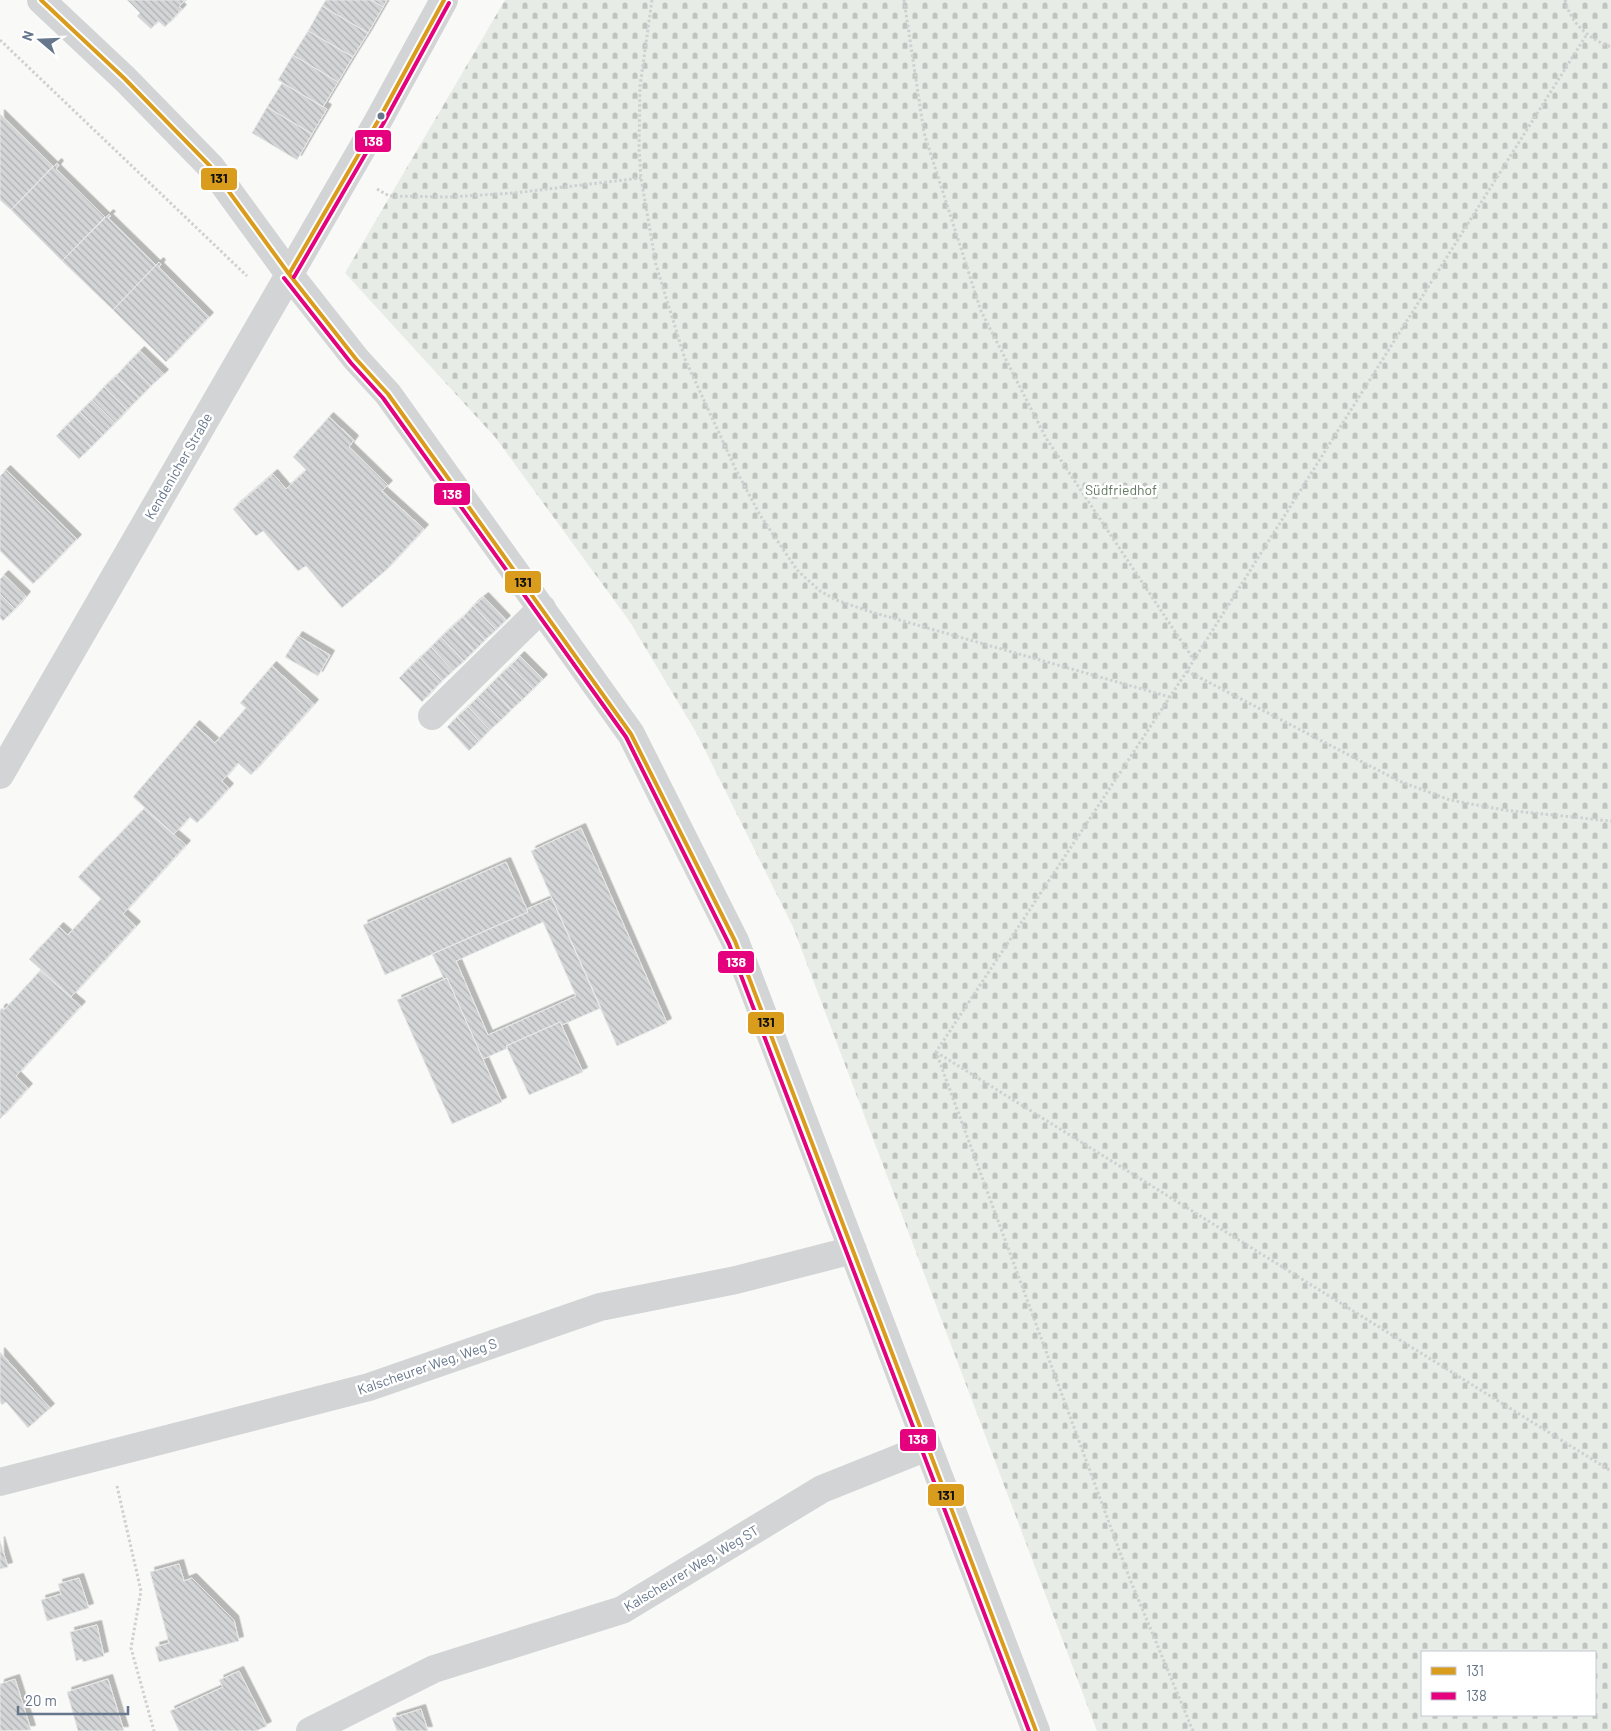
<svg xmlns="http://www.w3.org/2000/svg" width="1611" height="1731" viewBox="0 0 1611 1731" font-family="Barlow,sans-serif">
<defs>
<pattern id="cemetery-stones" width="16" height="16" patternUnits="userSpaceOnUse" patternTransform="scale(1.25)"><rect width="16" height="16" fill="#e8ece6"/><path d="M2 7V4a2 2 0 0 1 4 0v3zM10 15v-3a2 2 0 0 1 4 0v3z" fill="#c0c4c0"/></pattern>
<pattern id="building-back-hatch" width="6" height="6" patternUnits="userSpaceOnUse" patternTransform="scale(1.25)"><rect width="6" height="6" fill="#d3d5d6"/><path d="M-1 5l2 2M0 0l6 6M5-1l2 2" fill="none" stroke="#afb1b4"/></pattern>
<filter id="shadow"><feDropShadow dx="4.5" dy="-4.5" stdDeviation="0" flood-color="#0004"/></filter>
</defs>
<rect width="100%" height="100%" fill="#f9f9f8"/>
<path fill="url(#cemetery-stones)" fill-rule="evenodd" d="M505,0H1611V1731H1097L793,927L697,734L630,622L495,437L345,273ZM1422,1652H1595V1715H1422Z"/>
<path fill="url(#building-back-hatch)" stroke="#e8e8e8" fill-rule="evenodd" filter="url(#shadow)" d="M127,0H185L179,7L182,9L165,27L158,21L151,29L137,16L140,13Z
M326,0H371L383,7L368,33L322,6Z
M371,0H387L383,7Z
M322,6L368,33L353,57L308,31Z
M308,31L353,57L338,82L293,55Z
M293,55L338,82L323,107L278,80Z
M282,83L327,109L312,134L267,107Z
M267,107L312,134L297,160L252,133Z
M0,114L53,166L11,210L0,200Z
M57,163L59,165L56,169L105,217L62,261L11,210Z
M109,214L111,216L108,218L156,265L113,310L62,261Z
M159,262L161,264L159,267L209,317L166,362L113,310Z
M140,351L164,374L151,386L128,363Z
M128,363L151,386L139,398L116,376Z
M116,376L139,398L127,410L104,387Z
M104,387L127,410L115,423L92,400Z
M92,400L115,423L103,435L80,412Z
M80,412L103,435L91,447L68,424Z
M329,417L354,440L349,447L388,485L382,491L424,529L385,571L342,608L306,566L298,571L263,531L256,536L233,509L273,474L286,489L306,470L293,457Z
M68,424L91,447L79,459L56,436Z
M6,470L77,539L33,584L0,551V476Z
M4,575L26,596L15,609L0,594V579Z
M0,594L15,609L3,621L0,618Z
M484,597L506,620L496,630L473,606Z
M473,606L496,630L485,640L463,617Z
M463,617L485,640L474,651L452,627Z
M452,627L474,651L464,661L441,637Z
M298,636L330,655L318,676L285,657Z
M441,637L464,661L453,671L431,647Z
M431,647L453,671L442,681L420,658Z
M520,656L543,679L533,689L510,666Z
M420,658L442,681L432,691L409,668Z
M272,666L314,704L251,775L238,763L222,781L229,788L197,823L190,817L174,834L133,797L195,725L215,743L246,708L240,703Z
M510,666L533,689L522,700L499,676Z
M409,668L432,691L422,702L399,678Z
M499,676L522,700L511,710L489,686Z
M489,686L511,710L501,720L478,697Z
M478,697L501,720L490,730L468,707Z
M468,707L490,730L479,741L457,717Z
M457,717L479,741L469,751L447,727Z
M144,809L186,845L123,914L136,926L71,997L29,959L59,927L68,935L101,899L78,877Z
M581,828L667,1023L617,1046L531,851Z
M506,862L528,912L385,975L363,925Z
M552,898L601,1008L562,1025L560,1022L506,1046L508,1048L483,1059L447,978L444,979L432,954L528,912L527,909ZM543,922L576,996L488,1035L456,961Z
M40,971L81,1006L16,1076L28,1088L0,1119V1010L2,1008L4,1010Z
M447,978L502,1102L452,1124L397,1000Z
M560,1022L583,1072L529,1095L506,1046Z
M0,1352L50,1408L28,1428L6,1402L2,1405L0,1401Z
M0,1541L8,1567L0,1569Z
M179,1564L184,1581L192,1578L234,1620L239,1641L159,1662L155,1647L169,1643L150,1572Z
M79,1578L89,1608L47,1621L41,1600L61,1594L58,1584Z
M97,1625L104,1656L83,1662L82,1659L76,1661L70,1632Z
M239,1671L267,1726L256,1731H179L170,1711L223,1687L219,1680Z
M15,1679L31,1730L0,1731V1684Z
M108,1679L124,1731H78L67,1692Z
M421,1709L428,1731H397L392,1718Z"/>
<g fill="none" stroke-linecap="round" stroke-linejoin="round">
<path stroke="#cfd0d2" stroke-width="3" stroke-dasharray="2.5 2.5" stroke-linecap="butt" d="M652,0L640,86L639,147L641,178L656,265L685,359L736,470L760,515L797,570L820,591L836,600L868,611L1170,697
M904,0L924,133L981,311L1046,438L1194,660
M1565,0C1571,24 1589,39 1611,47
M0,40L247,276
M377,189L389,196L450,197L514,193L641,178
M1187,671L1399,781L1450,800L1504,810L1611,821
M936,1052L1611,1471
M117,1486L141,1591L131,1648L154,1731
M1193,1731L1129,1577L936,1052L1187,671L1587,34"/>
<path stroke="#d3d4d5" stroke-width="28" d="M41,0L125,79L211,167L289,274L356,359L388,394L631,734L735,941L1036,1731
M432,716L542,608
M0,775L378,121L444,0
M0,1482L369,1387L600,1307L736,1280L853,1250
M310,1731L434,1669L622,1610L822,1489L927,1447"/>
<g stroke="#fff" stroke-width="8">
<path id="bus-1" d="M41,0L125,79L211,167L289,274L356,359L388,394L631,734L735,941L1036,1731
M289,274L378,121L444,0"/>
</g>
<g stroke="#fff" stroke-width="8">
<path id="bus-2" d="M294,277L383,124L449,3
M284,278L351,363L383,398L626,737L729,944L1029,1731"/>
</g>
<use href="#bus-1" stroke="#da9c1c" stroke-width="4"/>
<use href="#bus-2" stroke="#e5007d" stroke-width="4"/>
</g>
<circle fill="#66768b" stroke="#fff" stroke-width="2" cx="381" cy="116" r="4.5"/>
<g text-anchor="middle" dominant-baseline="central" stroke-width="5" stroke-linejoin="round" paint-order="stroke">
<g font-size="14" fill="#66768b" stroke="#fff">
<text transform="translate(178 466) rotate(-60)">Kendenicher Straße</text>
<text transform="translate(427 1366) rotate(-19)">Kalscheurer Weg, Weg S</text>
<text transform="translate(691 1568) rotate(-31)">Kalscheurer Weg, Weg ST</text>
</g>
<g font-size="14" fill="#647b62" stroke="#fff">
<text x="1121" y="489">Südfriedhof</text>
</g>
</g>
<g stroke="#fff" stroke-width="2">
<rect x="354" y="129" width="38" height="24" rx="5" fill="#e5007d"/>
<rect x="200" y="167" width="38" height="24" rx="5" fill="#da9c1c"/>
<rect x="433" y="482" width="38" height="24" rx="5" fill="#e5007d"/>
<rect x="504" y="570" width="38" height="24" rx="5" fill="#da9c1c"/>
<rect x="717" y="950" width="38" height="24" rx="5" fill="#e5007d"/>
<rect x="747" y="1011" width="38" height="24" rx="5" fill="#da9c1c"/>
<rect x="899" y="1428" width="38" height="24" rx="5" fill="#e5007d"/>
<rect x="927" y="1483" width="38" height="24" rx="5" fill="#da9c1c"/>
</g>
<g font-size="14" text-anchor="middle" font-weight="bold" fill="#fff">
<text x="373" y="146">138</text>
<text x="452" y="499">138</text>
<text x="736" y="967">138</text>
<text x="918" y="1444">138</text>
</g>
<g font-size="14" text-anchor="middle" font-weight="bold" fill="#111">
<text x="219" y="183">131</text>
<text x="523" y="587">131</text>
<text x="766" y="1027">131</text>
<text x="946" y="1500">131</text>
</g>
<rect x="1421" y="1651" width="175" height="65" fill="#ffffff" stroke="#c2c8d1"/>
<rect x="1431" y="1667" width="25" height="8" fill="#da9c1c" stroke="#c2c8d1"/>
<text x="1466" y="1676" font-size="15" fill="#66768b">131</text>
<rect x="1431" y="1692" width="25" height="8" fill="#e5007d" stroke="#c2c8d1"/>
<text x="1466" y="1701" font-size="15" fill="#66768b">138</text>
<g transform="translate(40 40) rotate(289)" stroke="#ffffff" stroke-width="4" paint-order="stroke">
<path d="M0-4L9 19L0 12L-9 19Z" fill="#66768b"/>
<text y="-8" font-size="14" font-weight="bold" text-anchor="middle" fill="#66768b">N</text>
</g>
<path d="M18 1706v8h110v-8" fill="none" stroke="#66768b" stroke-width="2.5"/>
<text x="25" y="1706" font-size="15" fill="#66768b" stroke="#ffffff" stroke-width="4" paint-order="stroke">20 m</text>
</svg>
